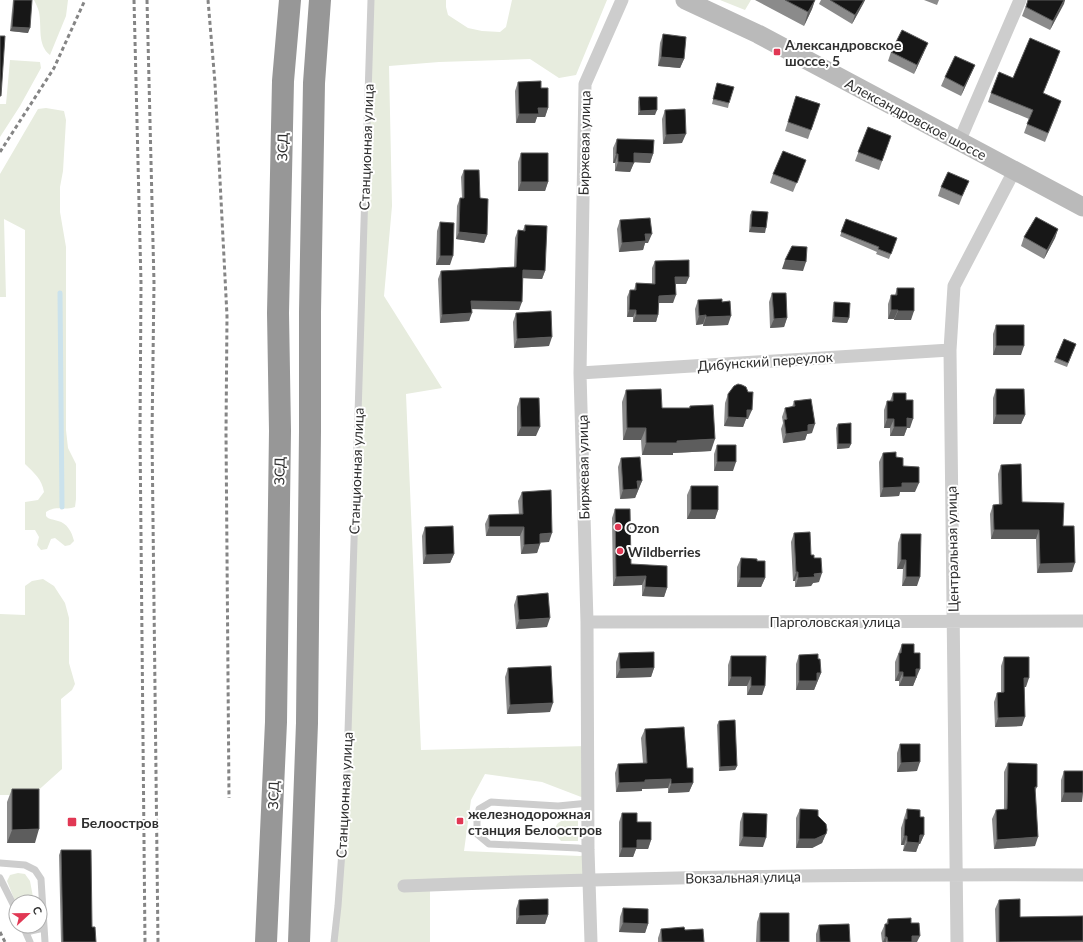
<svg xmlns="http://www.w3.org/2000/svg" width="1083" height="942" viewBox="0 0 1083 942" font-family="Lato,sans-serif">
<rect width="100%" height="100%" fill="#fff"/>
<path fill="#e7ecde" d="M34,0H68L66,16L50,55C37,45 42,27 39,12C38,8 36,4 34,0Z
M371,0H446V7L448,15L468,28L482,31L500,32L506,27L512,0H607L576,75L559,78L530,59L439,62L389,66L392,206L384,296L442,388L406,394L421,750L588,746L589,800L542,782L485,774L471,800L464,851L580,856L589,854V877L430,885V942H333L345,804Z
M720,0H751L745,10Z
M10,60L40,62L41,68L20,106L0,137V104H6Z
M46,108L64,111L66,120L63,171L60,187V212L66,247V430L68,448L76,464V499L75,507C63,511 57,505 46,512V516C49,520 53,519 58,521C67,523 72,532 74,541L70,545L65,546L55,538L51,539L47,549L41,550L37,545L39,537L35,530H25V502L38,500L44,492C42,479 34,473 25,464V230L4,219L6,297H0V174L38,109Z
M43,579L54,586L65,603L69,618V663L75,684L72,690L61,699L62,769L33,795H0V614L25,615V586L32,581Z
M569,818L578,819V841H561L555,834C555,822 559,822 569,818Z
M18,873L25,874L30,881L33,897L30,902L15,901L7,881L10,875Z"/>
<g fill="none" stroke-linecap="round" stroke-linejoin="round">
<path stroke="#cbe2ec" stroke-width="5" d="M60,293L62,507"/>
<path stroke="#cdcdcd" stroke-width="7" d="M588,850L578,848L489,844L477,834V821L479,809L491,802L558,806L589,803
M0,863L25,865L35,870L41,879L45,942
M0,878L16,910
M23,926L30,942
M26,932L44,928
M334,942L338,906L346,796L371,0"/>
<path stroke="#cdcdcd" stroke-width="13" d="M959,142L1020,0
M580,373L950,350
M587,622L1083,621
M404,886C630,877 857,874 1083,875
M591,942L588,850L587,622L580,373L585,84L622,0
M957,942L950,350L954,286L1014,171"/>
<path stroke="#bababa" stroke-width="19" d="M685,0L758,34L1083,207"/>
<path stroke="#979797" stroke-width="22" d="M266,942L276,722L280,431L278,313L283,81L290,0
M299,942L307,723L310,431V312L314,83L320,0"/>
<path stroke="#858585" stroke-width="3" stroke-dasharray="4 3" stroke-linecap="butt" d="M134,0L141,283L140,434L145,942
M147,0L154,283L152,435L158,942
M208,0L215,83L227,316L226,433L229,798
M0,152L54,68L85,0
M0,932L5,942"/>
</g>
<path fill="#8b8b8b" d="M13,0H32L28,33L10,31Z
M755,0H815L812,9L804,26Z
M821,0H865L863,4L852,24L819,4Z
M924,0H939L937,5Z
M1028,0H1065L1050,30L1022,16Z
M663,34L684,59L680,68L658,66L660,43Z
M891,52H924L914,74L888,61Z
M1057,60L1043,93L1058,110L1045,142L1024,133L1029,119L988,102L991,93L1013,78Z
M975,65L971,74L961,96L941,86L945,77Z
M518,82L541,88L548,108L545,117H537L535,123H516L515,91Z
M717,83L729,103L728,108L712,104Z
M796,96L820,104L808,139L785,131Z
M639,97L655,115H638V102Z
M665,110L682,143L663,144L662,119Z
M868,127L891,136L879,170L855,161Z
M617,139L653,154L650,163L634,162L630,172L615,171V163H613V148Z
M521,153L548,182L545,191H518V162Z
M806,160L793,192L770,183L773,174Z
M464,170L480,198L487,235L484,243L456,239L457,206L460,198H462L461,177Z
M969,181L965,190L959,205L938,196L941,187Z
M752,211L765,233L749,232L750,215Z
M846,219L897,238L889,259L876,254L877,252L840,236Z
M620,220L648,243H645L643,250L619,252L617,229Z
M440,222L450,265H436L437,231Z
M525,225L545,271L542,279L523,278L519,310L472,309L469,321L440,323L438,279L441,271L514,267L515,238L518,230H523Z
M1058,229L1055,238L1044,259L1021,246L1024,237Z
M655,261L689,277L686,284H676L673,303H659L658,315L656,322H633V317H627V297L630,290H634L636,283L652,284V268Z
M897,288L911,320H894V319H888V304L891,295H895Z
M772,293L787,318L784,327L770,328L769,302Z
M698,300L722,302L728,325L703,326V324L696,325L695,309Z
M834,302L849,318L847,323L832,322L833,306Z
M516,313L549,346L514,348L513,322Z
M996,325L1021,355H993V334Z
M1064,339L1076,344L1067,367L1054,362Z
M996,389L1025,415L1021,424H993V398Z
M626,390L662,408H689L690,406L711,451L673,453V455H642L641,440H623L622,402Z
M748,392V419H746L743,427L724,426L725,403L728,394Z
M893,393L906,400L910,428H907L904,436H890V428H884V410L887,401H890Z
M520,398L536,436H517V407Z
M794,401L812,433L807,434L805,440L783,443L781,429L783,423L782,417L785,408L792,407Z
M838,424L851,444L849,448L837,449L836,428Z
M717,445L733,471H714V454Z
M883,453L896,457L903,466L915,492H900L899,496L880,497L879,462Z
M621,458L642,481L635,498L620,499L618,467Z
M1001,465L1022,502L1063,526L1072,572L1037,573L1036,539H991L990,514L993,505H999L998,474Z
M691,486L718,510L715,519H687V495Z
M522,492L549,542H540V544L537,553L521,554L520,536H486L485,524L489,515L519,514L518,501Z
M615,509L631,564L667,588L664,597L642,596V585L613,586L612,518Z
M425,527L454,554L450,563L423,564L422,536Z
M794,533L811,555L814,558L819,582L813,583L811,586L795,587V581H793L791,542Z
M901,534L917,586H902L903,569H897L898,543Z
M741,558L757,561L765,578L761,587H737V567Z
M517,596L547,627L516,629L514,605Z
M902,644L914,653L917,678H916L913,686H899V681H895V662Z
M619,653L654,668L651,677L616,678V662Z
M799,655L818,659L821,673L814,690H796V664Z
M731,656L765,686L762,695H747V686H728V665Z
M1004,657L1026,687H1024L1022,726L995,727L994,702L997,693L1001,692V666Z
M508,668L550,712L507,714L505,677Z
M719,721L737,766L735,770L719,771L717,725Z
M645,729L687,768L693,783L689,792L668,793V788L642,789V791L616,792L615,773L618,764L643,763L641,738Z
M900,744L917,771L897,772V753Z
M1008,763L1037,787L1035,791V846L994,849L992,819L996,810L1004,809V772Z
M1064,771H1083L1082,802H1061V780Z
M12,789L35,843H7V802Z
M800,809L818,816L827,830L822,843L812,848H796V818Z
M907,809L920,817L924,835L920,844H919L916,852L903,851L904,845H901V828L903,822L904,818Z
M622,813L637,822L651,840L648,849H636L633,857H619V822Z
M743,813L763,847L739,846L740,822Z
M61,850L92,927L96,942H61L59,855Z
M519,900L548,915L545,924H516V909Z
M999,900L1020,917L1083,942H996L995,909Z
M623,908L648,924L645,933L619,932L620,917Z
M760,913L789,942H756L757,922Z
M888,919L911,923L917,942H882L881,933L885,924H886Z
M819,925L850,942H816V934Z
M661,929L685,930L704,942H658V938Z"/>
<path fill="#5d5d5d" d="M815,0L812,9L804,26L808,12Z
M864,0H865L863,4L852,24L855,15Z
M1064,0H1065L1064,4L1050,30L1053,21Z
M12,27L30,28L28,33L10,31Z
M928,43L924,52L914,74L917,65Z
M661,57L684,59L680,68L658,66Z
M975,65L971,74L961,96L964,87Z
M538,108H548L545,117H537L535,123H516L519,114Z
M657,110L655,115H638L640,111Z
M686,134L682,143L663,144L666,135Z
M634,153L653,154L650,163L631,162Z
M616,154H618L615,163H613Z
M618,162L634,163L630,172L615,171Z
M521,182H548L545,191H518Z
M751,227L766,228L765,233L749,232Z
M1058,229L1055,238L1044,259L1047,250Z
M459,232L487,235L484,243L456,239Z
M645,234H652L648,243H645L643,250L619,252L622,243Z
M440,256H453L450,265H436Z
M785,260L806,262L803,271L782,269Z
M523,270L545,271L542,279L520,278Z
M675,277H689L686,284H673Z
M676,295L673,303H656L659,296Z
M471,301L522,302L519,310L468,309Z
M629,310H636L633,317H627Z
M891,310H898L894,319H888Z
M898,311H914L911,320H894Z
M472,313L469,321L440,323L442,315Z
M636,315H658L656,322H633Z
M706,315L703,324L696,325L699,316Z
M731,316L728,325L703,326L706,317Z
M834,317L849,318L847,323L832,322Z
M787,318L784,327L770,328L774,319Z
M552,337L549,346L514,348L517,339Z
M996,346H1024L1021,355H993Z
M747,410H752L748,419H746L743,427L724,426L728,417Z
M996,415H1025L1021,424H993Z
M907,418L913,419L910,428H907L904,436H890L894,427Z
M887,419H894L890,428H884Z
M815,424L812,433L807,434L805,440L783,443L786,434L808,425Z
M521,427H540L536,436H517Z
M627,428H646L641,440H623Z
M715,439L711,451L673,453V455H642L646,443Z
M838,444H851L849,448L837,449Z
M717,462H736L733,471H714Z
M637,481H642L635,498L620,499L623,490Z
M902,483H919L915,492H900L899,496L880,497L883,488Z
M691,510H718L715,519H687Z
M489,527H524L520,536H486Z
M994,530H1039L1036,539H991Z
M552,533L549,542L536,543L540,534Z
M540,544L537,553L521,554L524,545Z
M454,554L450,563L423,564L426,555Z
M901,560H906L903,569H897Z
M1075,563L1072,572L1037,573L1040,564Z
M796,572H798L795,581H793Z
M822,573L819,582L813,583L811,586L795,587L798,578L814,574Z
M646,576L642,585L613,586L616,577Z
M906,577H920L917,586H902Z
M740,578H765L761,587H737Z
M645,587L667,588L664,597L642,596Z
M550,618L547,627L516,629L519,620Z
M654,668L651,677L616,678L620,669Z
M916,669H920L913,686H899L903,677Z
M899,672H903L899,681H895Z
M817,673H821L814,690H796L799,681Z
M731,677H751L747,686H728Z
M1024,678H1029L1026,687H1021Z
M751,686H765L762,695H747Z
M553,703L550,712L507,714L510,705Z
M1025,717L1022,726L995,727L998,718Z
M920,762L917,771L897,772L901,763Z
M737,766L735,770L719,771L720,767Z
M671,779L668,788L642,789V791L616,792L619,783L645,780Z
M693,783L689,792L668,793L671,784Z
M1064,793H1083L1082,802H1061Z
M39,829L35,843H7L12,830Z
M826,834L822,843L812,848H796L799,839Z
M920,835H924L920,844H919L916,852L903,851L907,842Z
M904,836H907L904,845H901Z
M743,837L766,838L763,847L739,846Z
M1038,837L1035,846L994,849L997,840Z
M637,840H651L648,849H636L633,857H619L622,848Z
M548,915L545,924H516L519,916Z
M623,923L648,924L645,933L619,932Z
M912,936H920L917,942H910Z
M885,937H887L886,942H883Z
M1083,941V942H999Z"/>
<path fill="#171717" stroke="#5d5d5d" d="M14,0H32L30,28L12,27Z
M785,0H815L808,12Z
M830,0H864L855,15Z
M1028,0H1064L1053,21L1026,7Z
M902,30L928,43L917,65L891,52Z
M663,34L686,37L684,59L661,57Z
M0,36H5L1,96H0Z
M1030,38L1060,51L1043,93L1061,101L1048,133L1027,124L1033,110L991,93L999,72L1013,78Z
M955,56L975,65L964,87L945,77Z
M541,81V88H548V108H538L539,114H519L518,82Z
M717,83L734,87L729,103L713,99Z
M796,96L820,104L811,130L788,122Z
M639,97H657V110L640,111Z
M685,109L686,134L666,135L665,110Z
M868,127L891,136L882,161L858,152Z
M617,139L654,140L653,154L634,153V163L618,162V154H616Z
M783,151L806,160L797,183L773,174Z
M521,153H548V182H521Z
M464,170H479L480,198L488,199L487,235L459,232L460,198H464Z
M948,172L969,181L962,196L941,187Z
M752,211L768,212L766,228L751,227Z
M1036,217L1058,229L1047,250L1024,237Z
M650,218L652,234H645L646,241L622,243L620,220Z
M846,219L897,238L891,254L878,249L879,247L841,232Z
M440,222L454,223L453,256H440Z
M525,225L547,226L545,271L523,270L522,302L471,301L472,313L442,315L441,271L516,267L518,230L525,231Z
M792,246L807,247L806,262L785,260Z
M689,260V277H675L676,295L659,296L658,315H636V310H629L630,290H636V283L655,284V261Z
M897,288H914V311H898V310H891V295H897Z
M772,293H786L787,318L774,319Z
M722,299V302L730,301L731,316L706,317V315L699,316L698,300Z
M834,302L850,303L849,318L834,317Z
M551,311L552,337L517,339L516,313Z
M996,325H1024V346H996Z
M1064,339L1076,344L1068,363L1056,358Z
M738,384L742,385L746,387L748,392H753L752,410H747V418L728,417V394L734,386Z
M661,389L662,408H690V406L713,405L715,439L677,441V443H646V428H627L626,390Z
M996,389H1024L1025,415H996Z
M893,393H906V400H913V419L907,418V427H894V419H887V401H893Z
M520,398H539L540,427H521Z
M811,399L815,424L808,425V431L786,434L784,420L787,419L785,408L795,406L794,401Z
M851,423V444H838V424Z
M717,445H736V462H717Z
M896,452V457L903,458V466L919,467V483H902V487L883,488V453Z
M640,457L642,481H637L638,489L623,490L621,458Z
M1021,464L1022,502L1064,503L1063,526H1074L1075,563L1040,564L1039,530H994L993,505L1002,504L1001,465Z
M691,486H718V510H691Z
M551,490L552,533L540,534V544L524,545V527H489V515L523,514L522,492Z
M615,509H630L631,564L667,566V588L645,587L646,576L616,577Z
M453,526L454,554L426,555L425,527Z
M810,532L811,555H814V558H821L822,573L814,574L815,577L798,578V572H796L794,533Z
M901,534H921L920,577H906V560H901Z
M741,558L757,559V561H765V578H740Z
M548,593L550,618L519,620L517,596Z
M902,644H914V653H920V669H916V677H903V672H899V653H901Z
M654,652V668L620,669L619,653Z
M818,654V659H820L821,673H817V681H799V655Z
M731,656H766L765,686H751V677H731Z
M1004,657H1029V678H1024L1025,717L998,718L997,693L1004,692Z
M551,666L553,703L510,705L508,668Z
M735,720L737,766L720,767L719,721Z
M684,727L687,768H693V783L671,784V779L645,780V782L619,783L618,764L647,763L645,729Z
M900,744H920V762L901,763Z
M1008,763L1037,764V787H1035L1038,837L997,840L996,810L1007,809Z
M1064,771H1083V793H1064Z
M12,789H39V829L12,830Z
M800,809L818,810V816L826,824L827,830L826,834L815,839H799Z
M907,809L920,810V817H924V835H920L919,843L907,842V836H904L905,819H907Z
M622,813H637V822H651V840H637V848H622Z
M743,813L767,814L766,838L743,837Z
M61,850H91L92,927H95L96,942H63Z
M548,899V915L519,916V900Z
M1020,899V917L1083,916V941L999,942V900Z
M623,908L648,909V924L623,923Z
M760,913H789V942H760Z
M911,918V923H919L920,936H912V942H888L887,937H885V924H888V919Z
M849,924L850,942H820L819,925Z
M684,927L685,930L703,929L704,942H662L661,929Z"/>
<g fill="#e13854" stroke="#fff" stroke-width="1.5">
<rect x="773" y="48" width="8" height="8" rx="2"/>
<circle cx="618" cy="527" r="4"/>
<circle cx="620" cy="551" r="4"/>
<rect x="456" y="817" width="8" height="8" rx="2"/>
<rect x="67" y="817" width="10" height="10" rx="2"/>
</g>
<g text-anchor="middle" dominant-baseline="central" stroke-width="4" stroke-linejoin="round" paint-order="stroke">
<g font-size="14" font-weight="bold" fill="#303030" stroke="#fff" text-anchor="start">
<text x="785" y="44">Александровское<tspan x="785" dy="16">шоссе, 5</tspan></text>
<text x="626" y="527">Ozon</text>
<text x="628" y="551">Wildberries</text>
<text x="468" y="813">железнодорожная<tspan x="468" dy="16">станция Белоостров</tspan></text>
<text x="81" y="822">Белоостров</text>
</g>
<g font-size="14" fill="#303030" stroke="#fff">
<text transform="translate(916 119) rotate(28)">Александровское шоссе</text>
<text transform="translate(584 143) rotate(-89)">Биржевая улица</text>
<text transform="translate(282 147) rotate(-89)">ЗСД</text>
<text transform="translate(366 147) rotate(-88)">Станционная улица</text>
<text transform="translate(765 361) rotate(-4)">Дибунский переулок</text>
<text transform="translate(583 467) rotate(-91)">Биржевая улица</text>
<text transform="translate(279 471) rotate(-89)">ЗСД</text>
<text transform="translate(356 471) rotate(-88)">Станционная улица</text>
<text transform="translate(952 549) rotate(-91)">Центральная улица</text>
<text x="835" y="621">Парголовская улица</text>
<text transform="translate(273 795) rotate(-88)">ЗСД</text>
<text transform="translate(344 795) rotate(-87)">Станционная улица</text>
<text transform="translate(743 877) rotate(-1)">Вокзальная улица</text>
</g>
</g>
<g transform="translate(28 914) rotate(68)"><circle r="19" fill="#ffffff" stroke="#acacac"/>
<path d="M0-3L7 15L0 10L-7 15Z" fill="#e13854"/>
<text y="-6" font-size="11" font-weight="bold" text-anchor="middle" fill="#303030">С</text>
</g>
</svg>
